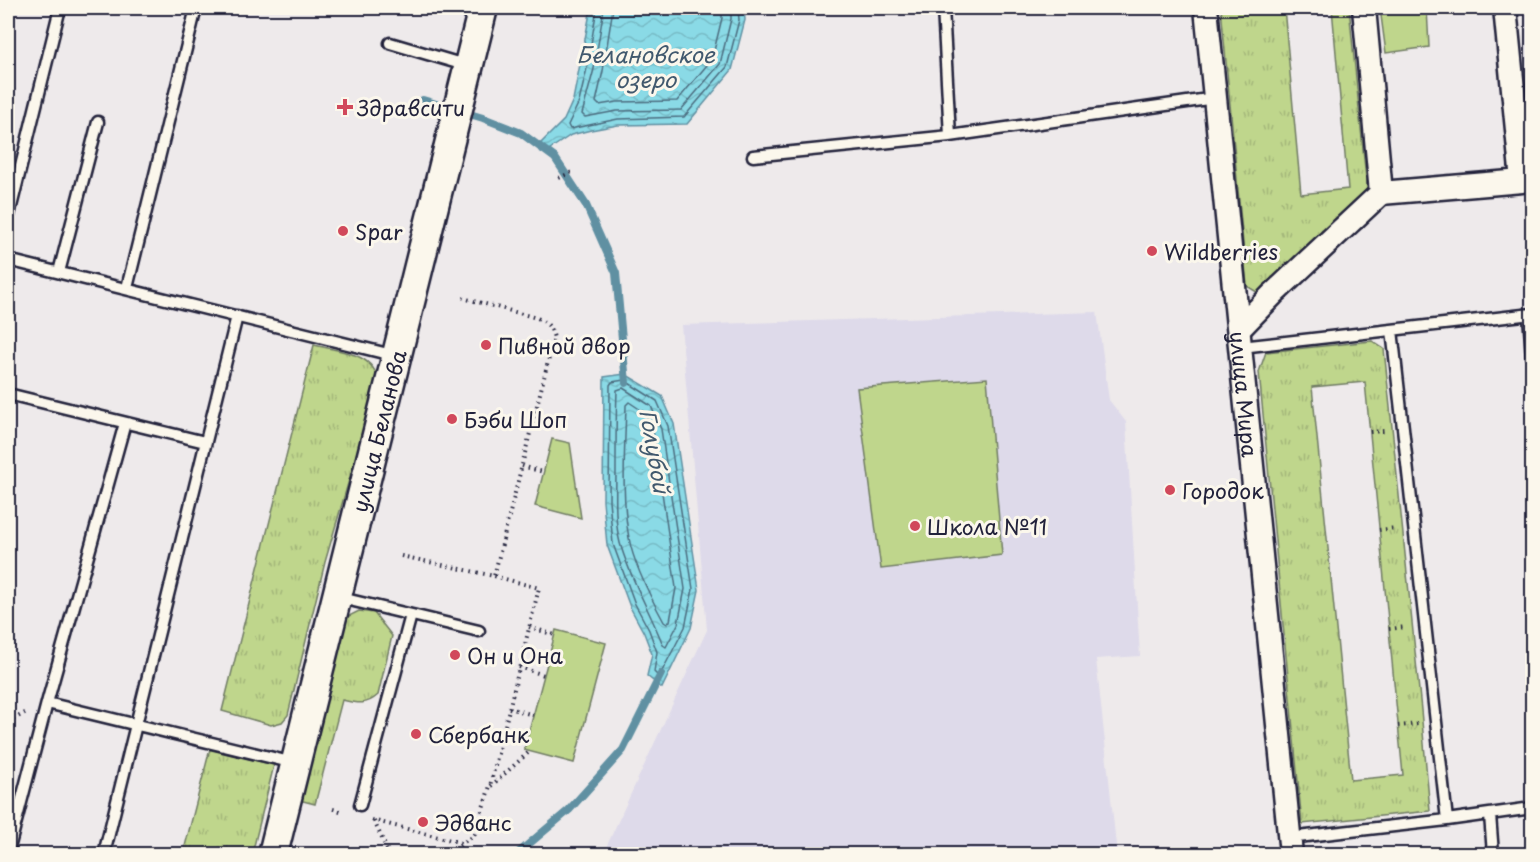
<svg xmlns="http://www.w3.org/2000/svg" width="1540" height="862" viewBox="0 0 1540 862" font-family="'Playpen Sans',sans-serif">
<defs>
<pattern id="grass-tufts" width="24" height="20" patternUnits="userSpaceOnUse" patternTransform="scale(1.5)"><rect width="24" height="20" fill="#bfd68c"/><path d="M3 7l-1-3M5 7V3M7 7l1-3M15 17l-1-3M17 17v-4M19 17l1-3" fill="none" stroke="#a4b77a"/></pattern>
<pattern id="water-waves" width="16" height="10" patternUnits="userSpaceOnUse" patternTransform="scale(1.5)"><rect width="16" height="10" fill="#8adae6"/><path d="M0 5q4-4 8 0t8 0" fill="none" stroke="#77bbc6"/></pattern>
</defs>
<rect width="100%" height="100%" fill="#eeeaeb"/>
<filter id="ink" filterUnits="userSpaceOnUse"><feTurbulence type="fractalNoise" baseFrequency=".0167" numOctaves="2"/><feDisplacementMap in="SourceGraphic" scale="12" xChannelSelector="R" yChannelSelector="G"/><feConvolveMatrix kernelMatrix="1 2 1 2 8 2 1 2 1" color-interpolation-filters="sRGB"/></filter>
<g filter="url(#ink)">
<path fill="#dedaea" d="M1097,312L1109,400L1126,422L1140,656L1096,659L1117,854H603L707,630L681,325Z"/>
<path fill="url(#grass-tufts)" stroke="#707c64" stroke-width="1.5" fill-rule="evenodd" d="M1221,8H1284L1301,194L1348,189L1332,8H1349L1367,189L1260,294L1247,286Z
M1372,341L1384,349L1421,710L1430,811L1302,824L1259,372L1266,352ZM1365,382L1403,775L1351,780L1312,387Z
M314,345C337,351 374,352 378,381L325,562L288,715L282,722L271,725L222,711Z
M359,611L374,613L392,636L378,695C366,706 357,703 342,700L315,804L299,800L340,627L347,617Z
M210,749L274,765L252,854H183Z"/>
<path fill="#bfd68c" stroke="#707c64" stroke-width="1.5" d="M1380,8H1427L1429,47L1386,53Z
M987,378L1002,555L881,569L857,388Z
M552,439L570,443L581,518L535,506Z
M556,630L606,643L574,763L524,750Z"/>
<path fill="url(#water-waves)" stroke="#6090a2" stroke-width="1.5" d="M591,8H744L745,20L732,70L687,124L618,125L591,130L571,135L544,153L539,151L537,147L564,120L573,100Z
M625,374L662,396L674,424L699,590L691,628L662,688L647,676L652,654L644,633L630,607L607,545L603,501L604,377Z"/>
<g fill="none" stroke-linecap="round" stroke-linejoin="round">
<path stroke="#4c6c7f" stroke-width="1.5" d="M597,8L587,68L579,102L568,125L570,129L618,119L684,117L727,67L739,20L738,8
M604,8L594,69L582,114L585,117L617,111L681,110L720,64L731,19V8
M613,8L603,71L596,102L599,105L617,102L677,101L712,59L722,18V8
M624,380L657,401L668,426L693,589L685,627L659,677L654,672L657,652L649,630L635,604L613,544L609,500L610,385L612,382Z
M623,388L651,406L661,429L685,589L678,624L666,647L663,645C650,611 630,579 620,543C614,520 616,493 616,469C616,443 616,416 617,390Z
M629,402L644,412L653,431L676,588L670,621L667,624L664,622C652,600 633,562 629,538C621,495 625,448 626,405Z"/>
<path stroke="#6090a2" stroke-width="8" d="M423,100L483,118L521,133L555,158L586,205L616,273L626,383
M517,854L569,810L623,750L661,674"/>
<g stroke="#22223b" stroke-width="15">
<path id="service" d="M943,8L950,136
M390,43L468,66
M753,156L950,136L1215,98
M8,219L60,8
M8,260L396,356
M59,272L98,122
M127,288L196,8
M1529,315L1532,358
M1241,347L1532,314
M8,394L205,442
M337,597L479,631
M47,703L294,763
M360,805L411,615
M1490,815L1493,854
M1447,820L1532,808
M1289,838L1447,820L1392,330
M8,852L47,703L125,423
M104,854L237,316"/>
</g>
<g stroke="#22223b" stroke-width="27">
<g id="minor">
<path id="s1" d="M1206,8L1291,854"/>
<path d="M1381,193L1522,181L1505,8"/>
<path d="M1240,328L1273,294L1381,193L1364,8"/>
</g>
</g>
<g stroke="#22223b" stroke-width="33">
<g id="tertiary">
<path id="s2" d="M273,854L483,8"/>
</g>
</g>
<path stroke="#22223b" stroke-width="4" stroke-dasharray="1.5 4.5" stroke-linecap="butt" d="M559,178L572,172
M1370,432L1384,431
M522,466L543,472
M1379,530L1396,528
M401,556L494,576L554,338C551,327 548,323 537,318L463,298
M529,627L555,635
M1389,629L1406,627
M519,667L544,675
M509,708L533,715
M8,722L25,713
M1398,726L1418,724
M491,786L529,752
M333,809L344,812
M372,820L462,843L474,836L490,786L539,588L494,576
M374,821L389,854
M450,854L462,844"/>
<use href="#service" stroke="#fbf7ec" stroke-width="10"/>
<use href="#minor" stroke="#fbf7ec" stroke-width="22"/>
<use href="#tertiary" stroke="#fbf7ec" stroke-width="28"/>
</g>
</g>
<g fill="#d1495b" stroke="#fbf7ec" stroke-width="2">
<path d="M342 98h6v6h6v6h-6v6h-6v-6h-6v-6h6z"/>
<circle cx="343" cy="231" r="6"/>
<circle cx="1152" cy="251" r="6"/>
<circle cx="486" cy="345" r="6"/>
<circle cx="452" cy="419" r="6"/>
<circle cx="1170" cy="490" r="6"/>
<circle cx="915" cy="526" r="6"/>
<circle cx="455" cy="655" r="6"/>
<circle cx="416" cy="734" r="6"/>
<circle cx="423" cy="822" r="6"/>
</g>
<g text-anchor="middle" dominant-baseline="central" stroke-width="6" stroke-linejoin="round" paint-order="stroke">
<g font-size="21" fill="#22223b" stroke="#fbf7ec" text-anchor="start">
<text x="357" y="107">Здравсити</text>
<text x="355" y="231">Spar</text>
<text x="1164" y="251">Wildberries</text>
<text x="498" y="345">Пивной двор</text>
<text x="464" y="419">Бэби Шоп</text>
<text x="1182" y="490">Городок</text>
<text x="927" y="526">Школа №11</text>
<text x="467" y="655">Он и Она</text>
<text x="428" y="734">Сбербанк</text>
<text x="435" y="822">Эдванс</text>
</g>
<g font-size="21" fill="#22223b" stroke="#fbf7ec">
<text stroke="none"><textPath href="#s1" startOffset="388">улица Мира</textPath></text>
<text stroke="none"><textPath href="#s2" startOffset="436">улица Беланова</textPath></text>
</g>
<g font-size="22" font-style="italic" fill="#41596e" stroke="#fbf7ec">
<text x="646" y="53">Белановское<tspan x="646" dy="25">озеро</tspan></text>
<text transform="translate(656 451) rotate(80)">Голубой</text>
</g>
</g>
<rect width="1540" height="862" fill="none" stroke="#fbf7ec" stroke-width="30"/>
<rect x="15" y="15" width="1510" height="832" fill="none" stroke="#22223b" stroke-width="2" filter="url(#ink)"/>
</svg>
